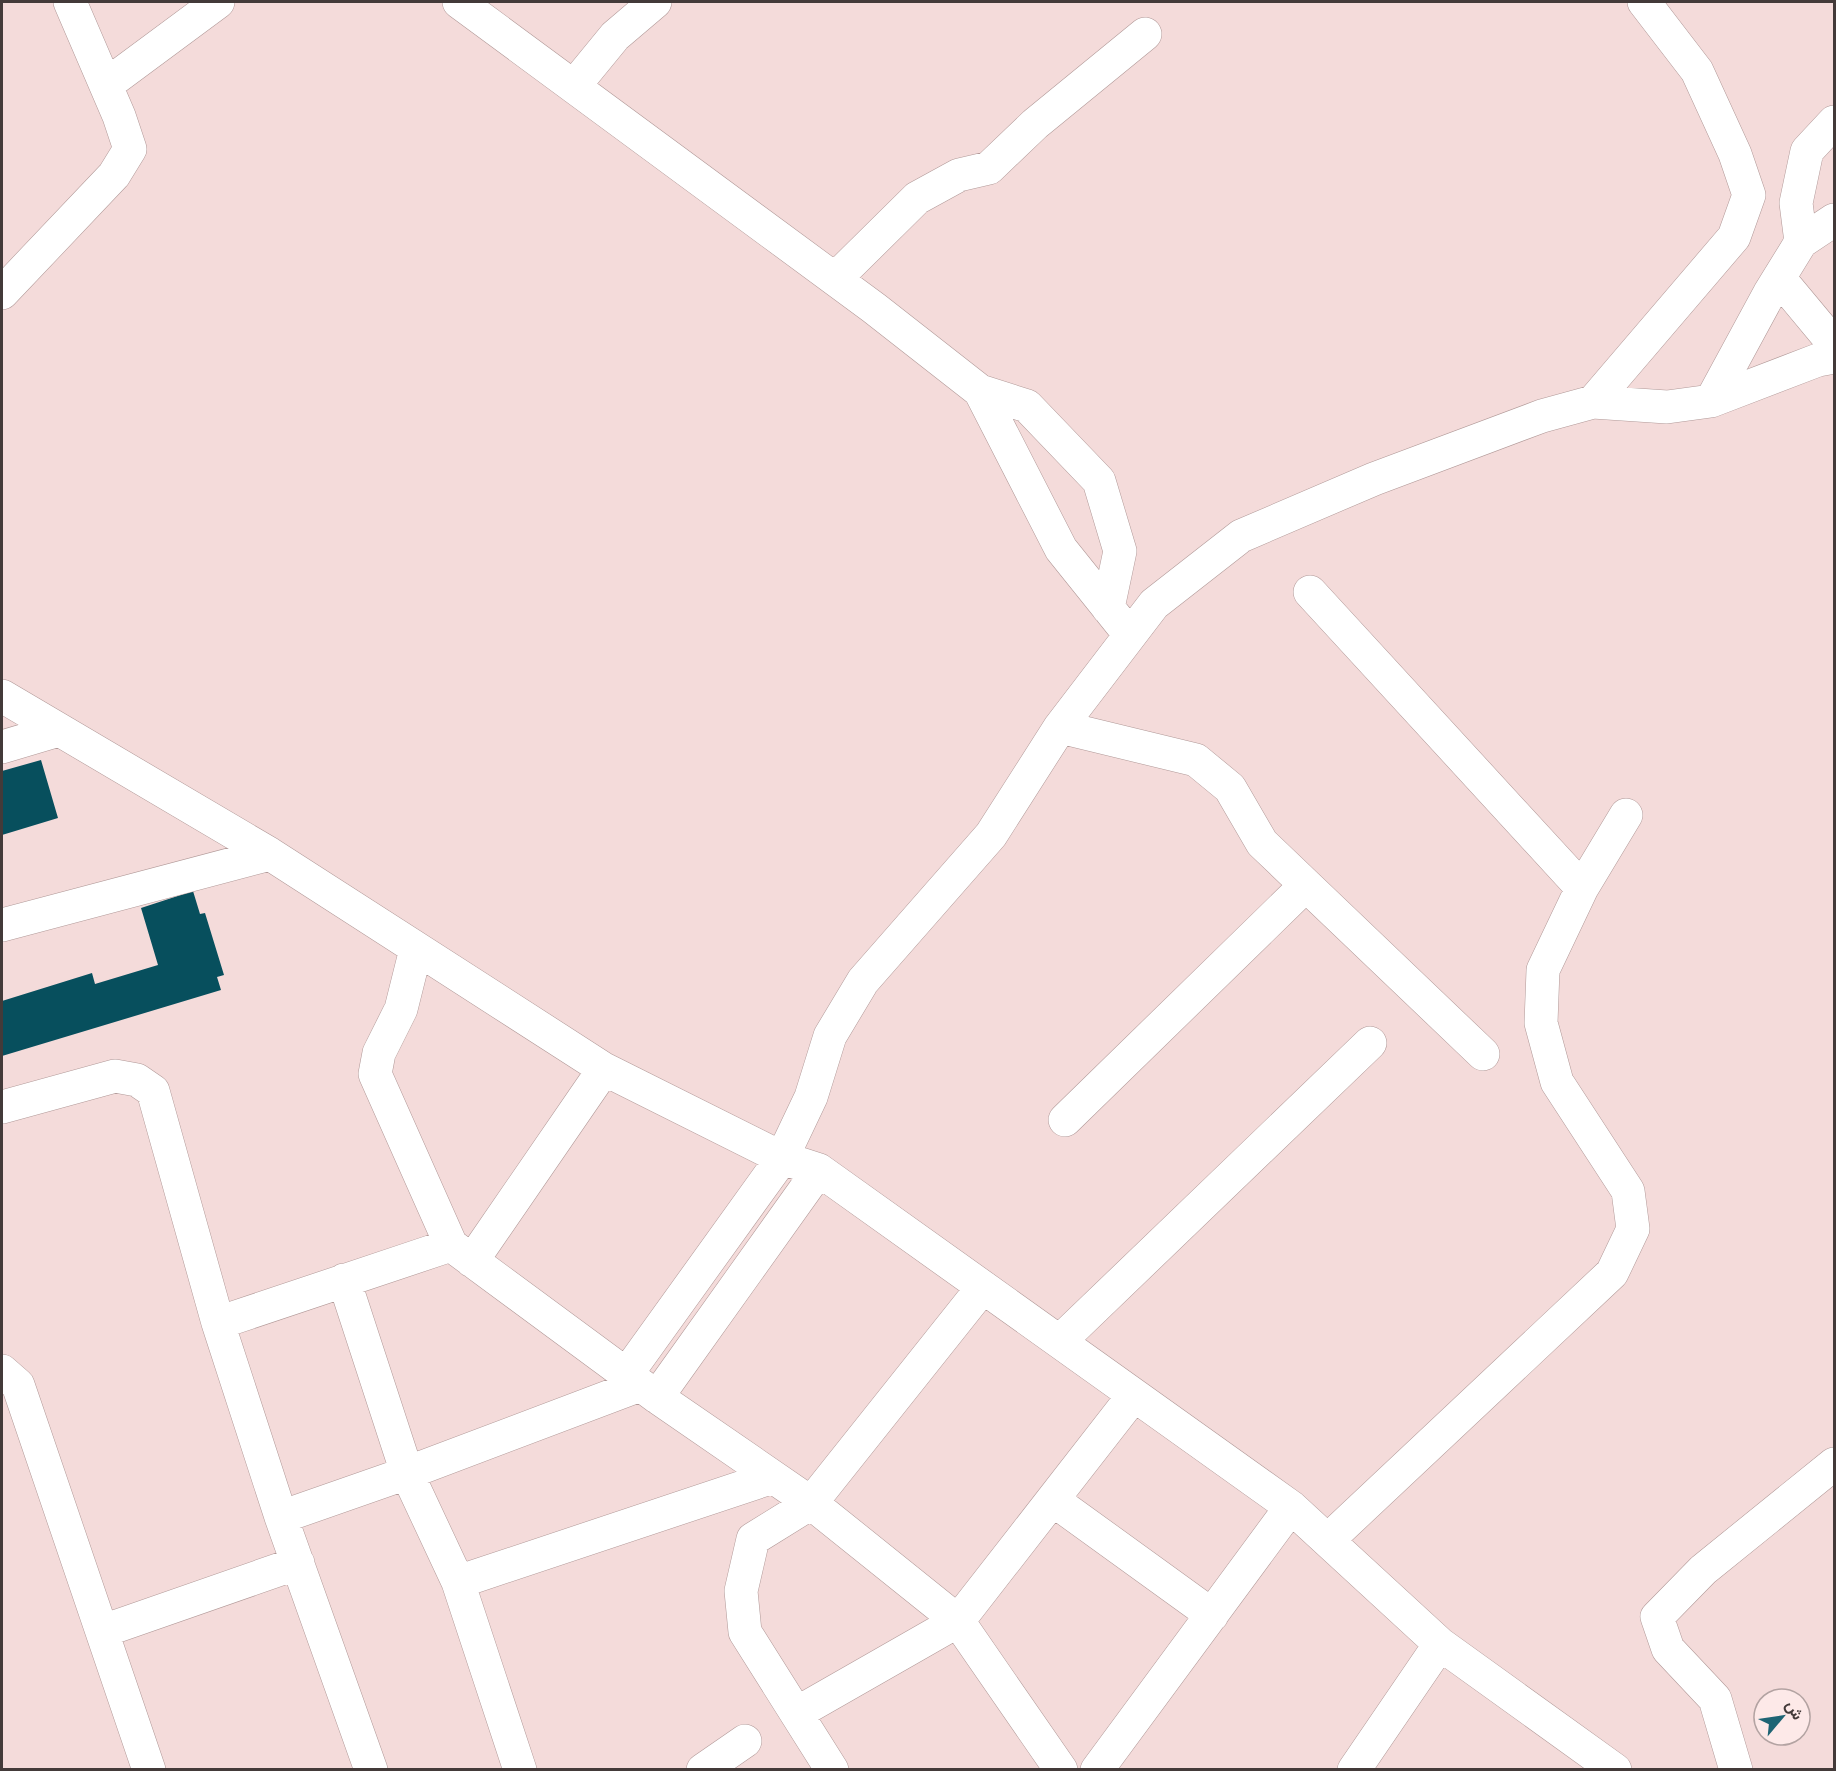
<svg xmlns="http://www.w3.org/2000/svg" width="1836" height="1771" viewBox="0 0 1836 1771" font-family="Ubuntu,Vazirmatn,sans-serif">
<rect width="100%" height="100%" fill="#f4dbda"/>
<path fill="#074f5d" d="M41,760L58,818L2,835V771Z
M193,891L200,914L205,913L224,975L217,977L221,990L2,1056V1001L92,973L95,984L158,965L141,908Z"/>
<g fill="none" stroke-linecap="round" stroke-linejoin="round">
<g stroke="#b19998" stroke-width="34">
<path id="minor" d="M459,2L874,308L980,391L1061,549L1130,635
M106,85L218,2
M574,86L615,36L655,2
M1801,242L1796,203L1807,151L1834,122
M1779,278L1834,344
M835,279L917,198L959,175L989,168L1035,124L1145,34
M2,293L114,175L130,149L119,116L70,2
M980,391L1027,406L1099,481L1120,551L1108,608
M1711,401L1769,294L1801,242L1834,220
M1593,402L1734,237L1749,195L1735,154L1697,71L1644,2
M1310,592L1582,888
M2,696L270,854L604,1069L782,1158L819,1170L1291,1507L1440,1644L1615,1770
M1060,727L1196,760L1230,788L1262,843L1483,1054
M2,747L59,730
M2,925L270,854
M416,949L401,1009L379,1053L375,1074L451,1245L657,1397L811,1503L958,1621L1061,1770
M2,1107L115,1076L137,1080L153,1091L218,1323
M1065,1120L1306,885
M472,1261L604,1069
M344,1280L407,1473L458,1582L520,1770
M1060,1341L1370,1043
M2,1371L18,1385L149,1770
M626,1375L782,1158L811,1097L830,1036L863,981L991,835L1060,727L1154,604L1241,536L1374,479L1542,416L1593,402L1667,407L1711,401L1818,360L1834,357
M657,1397L819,1170
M1053,1500L1212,1615
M281,1517L407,1473L640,1385
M1328,1540L1612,1273L1633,1229L1628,1191L1557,1082L1541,1023L1543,970L1582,888L1626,815
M458,1582L773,1477
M103,1631L298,1563
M797,1713L958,1621L1134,1395
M371,1770L281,1517L218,1323L451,1245
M703,1770L745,1741
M832,1770L745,1632L741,1591L753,1539L811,1503L983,1287
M1097,1770L1291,1507
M1354,1770L1440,1644
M1736,1770L1715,1699L1668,1649L1657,1617L1703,1570L1834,1464"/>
</g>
<use href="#minor" stroke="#fff" stroke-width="33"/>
</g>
<rect width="1836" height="1771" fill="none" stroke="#433a39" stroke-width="6"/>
<g transform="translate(1782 1717) rotate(61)"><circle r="28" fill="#fde9e8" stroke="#b3a3a2" stroke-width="1.5"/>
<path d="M0-4.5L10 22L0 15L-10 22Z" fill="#1e6474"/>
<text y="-9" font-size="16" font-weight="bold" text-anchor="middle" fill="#433a39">ش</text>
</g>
</svg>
